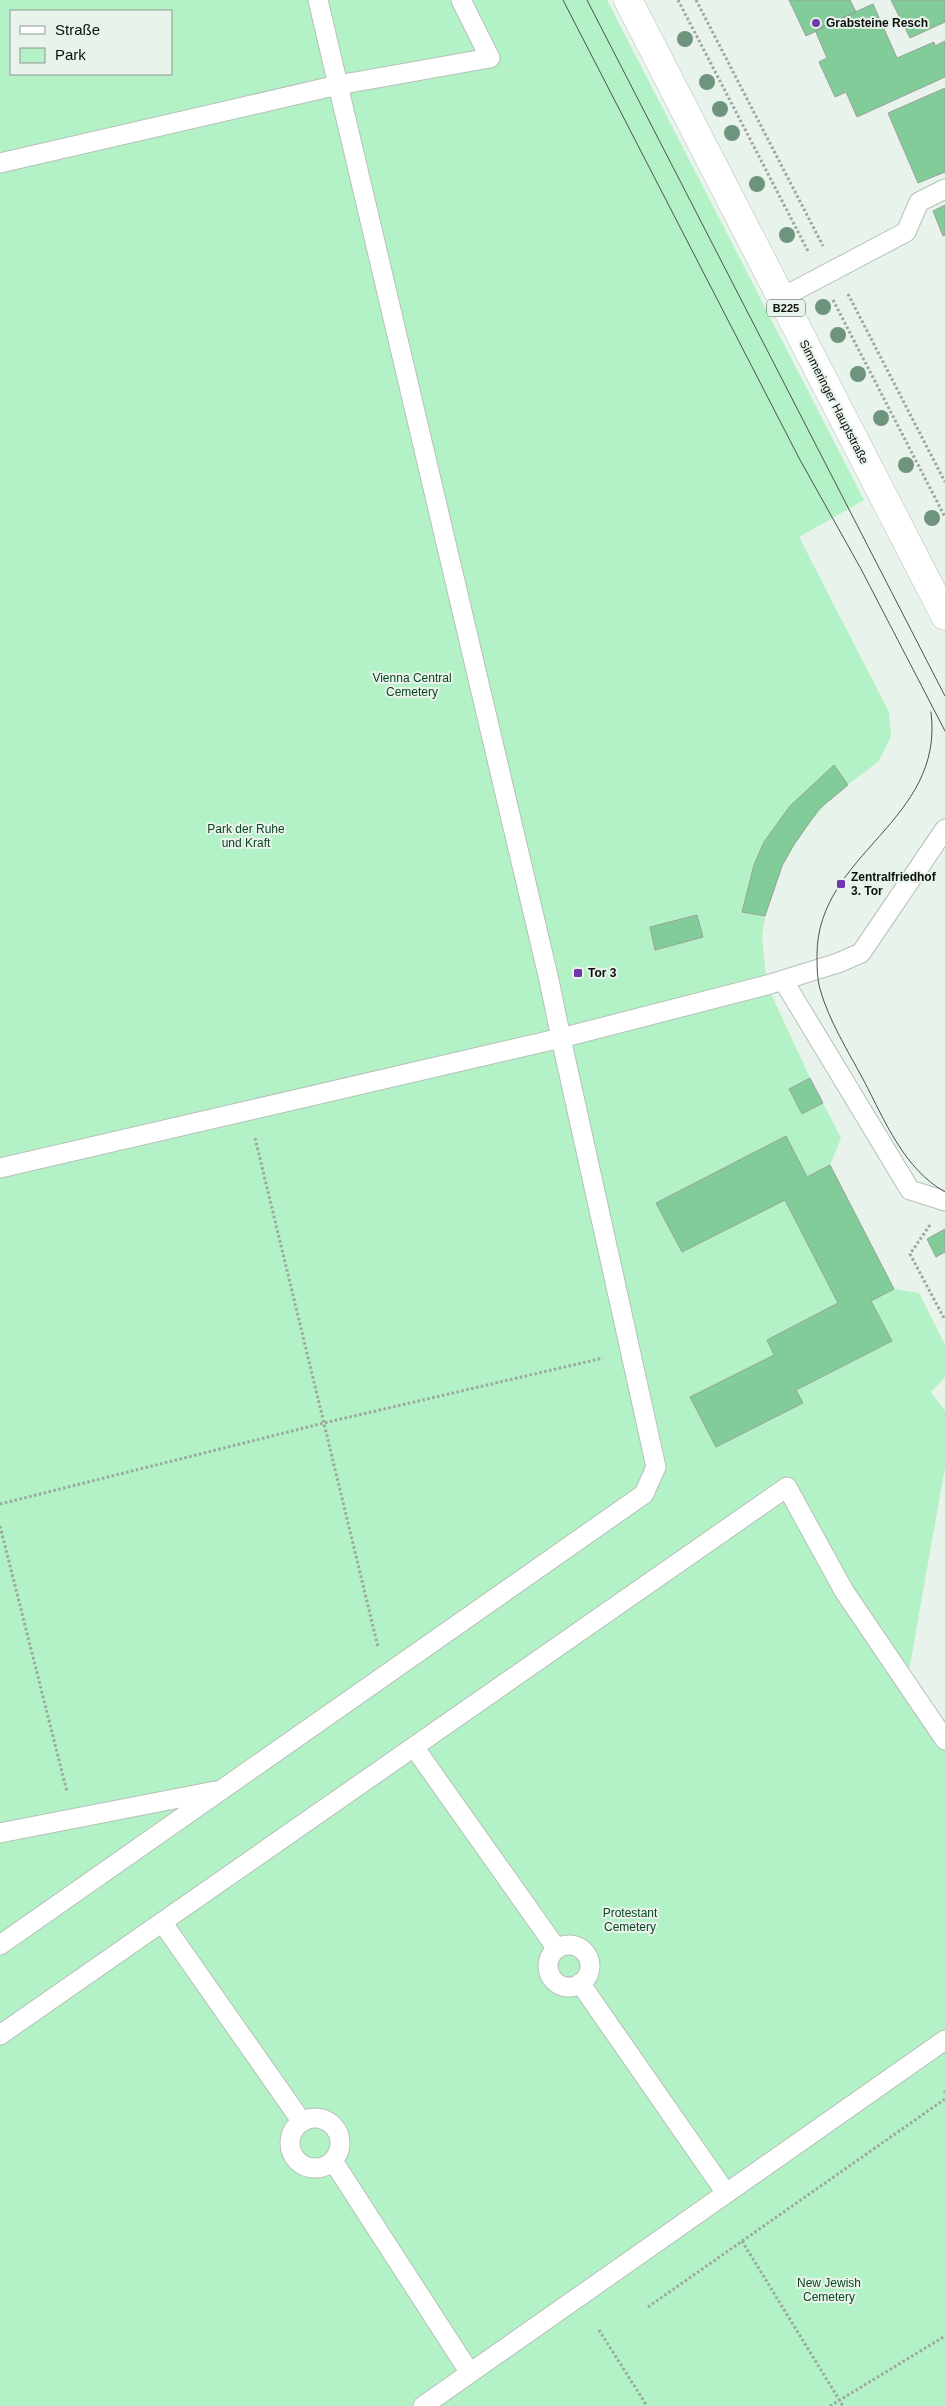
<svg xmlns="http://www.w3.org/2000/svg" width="945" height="2406" viewBox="0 0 945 2406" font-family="Helvetica,sans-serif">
<rect width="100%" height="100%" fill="#e8f3eb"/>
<path fill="#b3f2c6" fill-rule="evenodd" d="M0,0H607L864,500L799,537L889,712L891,736L879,761L832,797L805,828L782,866L765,916L762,937L767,985L810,1078L789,1089L802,1114L823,1103L841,1138L830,1165L894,1289L919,1293L945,1345V1377L931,1392L945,1411V1467L907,1682L945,1740V2406H0ZM11,11H171V74H11Z"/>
<path fill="#82cc99" stroke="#97a29a" d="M789,0H850L856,12L806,36Z
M891,0H945V22L910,38Z
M873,4L897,58L934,42L935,46L945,41V77L857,117L846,92L835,97L819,62L827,58L815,30Z
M945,88V172L918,183L888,113Z
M945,205V235L943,236L933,211Z
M834,765L848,785L819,809L793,846L782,866L765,916L742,912L754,865L764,842L790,806Z
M697,915L703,937L655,950L650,927Z
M810,1078L823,1103L802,1114L789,1089Z
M786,1136L807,1177L830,1165L894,1289L871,1301L892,1341L796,1390L803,1403L716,1447L690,1397L774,1355L767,1340L838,1303L785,1200L682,1252L656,1203Z
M945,1229V1252L936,1257L927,1239Z"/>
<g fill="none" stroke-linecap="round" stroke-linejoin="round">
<g stroke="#b5c1b8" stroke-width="21">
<path id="lane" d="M0,163L338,85L490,58L461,0
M781,298L906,232L919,202L945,189
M783,980L910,1190L945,1201
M0,1168L561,1038L549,980L318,0
M414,1747L557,1949
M0,1833L215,1791
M162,1922L302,2122
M0,1945L644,1494L656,1467L561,1038L767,985L838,963L861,953L945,829
M548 1966a21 21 0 1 1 42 0a21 21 0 1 1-42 0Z
M580,1983L726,2193
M0,2035L787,1487L844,1591L945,1740
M290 2143a25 25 0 1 1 50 0a25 25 0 1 1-50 0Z
M333,2161L470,2373
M423,2406L945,2040"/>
</g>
<g stroke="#b5c1b8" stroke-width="29">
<path id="primary" d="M628,0L945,616"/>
</g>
<path stroke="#9da6a0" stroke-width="3" stroke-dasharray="2.5 2.5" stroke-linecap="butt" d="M678,0L809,253
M696,0L823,246
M848,294L945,482
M833,300L945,517
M255,1138L378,1647
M930,1225L910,1254L945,1320
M0,1504L324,1423L603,1358
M0,1526L67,1792
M944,2091L945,2092
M742,2241L843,2406
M648,2307L945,2099
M599,2330L647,2406
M830,2406L945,2336"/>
<use href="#lane" stroke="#fff" stroke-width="19"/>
<use href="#primary" stroke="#fff" stroke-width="28"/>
<path stroke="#4c524e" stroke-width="1" d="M563,0L799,458L861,569L945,731
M587,0L945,696
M931,712C945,822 817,853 817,955C817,966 817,978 820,989C829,1021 848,1051 864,1081C885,1121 904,1169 945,1192"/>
</g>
<g fill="#6f947e">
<circle cx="685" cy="39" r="8"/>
<circle cx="707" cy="82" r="8"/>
<circle cx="720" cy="109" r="8"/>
<circle cx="732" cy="133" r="8"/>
<circle cx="757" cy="184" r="8"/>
<circle cx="787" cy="235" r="8"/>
<circle cx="823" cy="307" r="8"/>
<circle cx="838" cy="335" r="8"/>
<circle cx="858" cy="374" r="8"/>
<circle cx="881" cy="418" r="8"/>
<circle cx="906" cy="465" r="8"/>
<circle cx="932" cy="518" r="8"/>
</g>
<g fill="#7236ac" stroke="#e8f3eb" stroke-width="2">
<circle cx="816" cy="23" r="5"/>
<rect x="836" y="879" width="10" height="10" rx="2.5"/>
<rect x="573" y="968" width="10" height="10" rx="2.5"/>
</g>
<g text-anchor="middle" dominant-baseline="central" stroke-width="4" stroke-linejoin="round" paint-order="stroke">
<rect fill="#e8f3eb" stroke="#4e5450" stroke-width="1" x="767" y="299.5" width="38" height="17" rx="4"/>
<g font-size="11" font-weight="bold" fill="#0c100d">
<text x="786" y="308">B225</text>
</g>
<g font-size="12" font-weight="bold" fill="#0c100d" stroke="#e8f3eb" text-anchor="start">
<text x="826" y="23">Grabsteine Resch</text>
<text x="851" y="877">Zentralfriedhof<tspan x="851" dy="14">3. Tor</tspan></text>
<text x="588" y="973">Tor 3</text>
</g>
<g font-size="12" fill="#0c100d" stroke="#e8f3eb">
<text transform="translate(834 402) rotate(63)">Simmeringer Hauptstraße</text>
</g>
<g font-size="12" fill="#0c4625" stroke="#e8f3eb">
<text x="412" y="678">Vienna Central<tspan x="412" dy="14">Cemetery</tspan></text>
<text x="246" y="829">Park der Ruhe<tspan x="246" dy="14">und Kraft</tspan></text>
<text x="630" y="1913">Protestant<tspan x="630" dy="14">Cemetery</tspan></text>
<text x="829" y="2283">New Jewish<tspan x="829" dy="14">Cemetery</tspan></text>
</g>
</g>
<rect x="10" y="10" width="162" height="65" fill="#e8f3eb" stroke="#909892"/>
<rect x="20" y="26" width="25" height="8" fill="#ffffff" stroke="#909892"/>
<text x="55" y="35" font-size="15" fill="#0c100d">Straße</text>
<rect x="20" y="48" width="25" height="15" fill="#b3f2c6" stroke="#909892"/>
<text x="55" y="60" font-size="15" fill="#0c100d">Park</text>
</svg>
